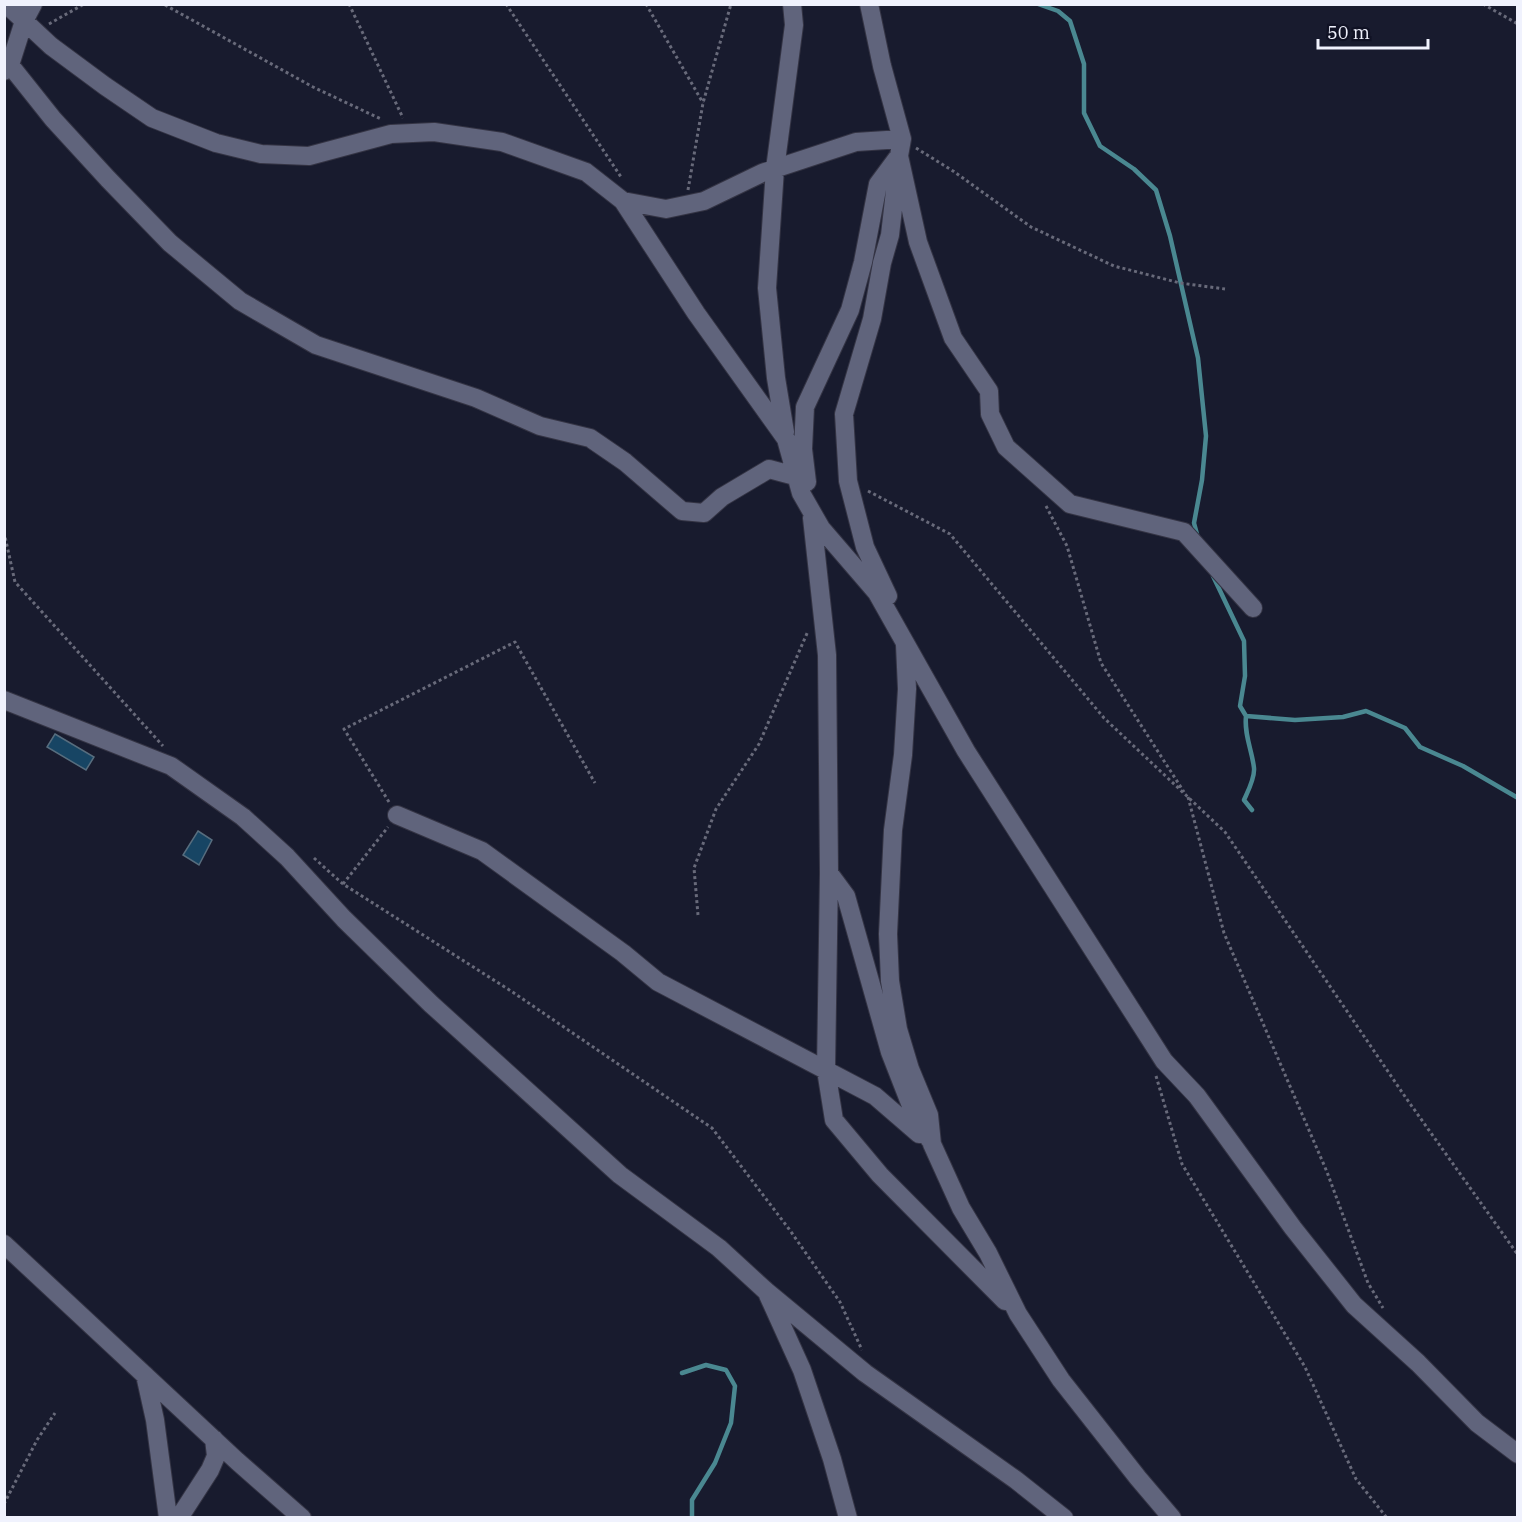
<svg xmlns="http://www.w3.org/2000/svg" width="1522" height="1522" viewBox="0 0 1522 1522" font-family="'IBM Plex Serif',serif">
<rect width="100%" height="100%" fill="#181b2e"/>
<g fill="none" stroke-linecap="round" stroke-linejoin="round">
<path stroke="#4a8891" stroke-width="4.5" d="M1038,4L1058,11L1070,21L1084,64V113L1100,146L1134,169L1156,190L1170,236L1198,358L1206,436L1202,480L1194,523L1198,538
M1213,576L1244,641L1245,676L1240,706L1246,716L1295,720L1343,717L1366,711L1405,728L1420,747L1463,766L1518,798
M1246,716C1244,735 1252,750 1254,768C1255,778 1248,791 1244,800L1252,810
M682,1373L706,1365L726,1370L735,1386L731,1423L715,1463L692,1500V1518"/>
</g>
<path fill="#174564" stroke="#576d7e" stroke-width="1.5" d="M55,734L94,757L86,770L47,747Z
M198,831L212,840L199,865L183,855Z"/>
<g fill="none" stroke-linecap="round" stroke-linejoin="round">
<g stroke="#343444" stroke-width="20">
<path id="minor" d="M6,4L51,46L105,86L152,118L216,143L261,154L309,156L391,134L434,132L502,142L586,172L623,201L666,209L704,201L762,173L856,142L902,139
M869,4L882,66L902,139L899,156L918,242L953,338L989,391L990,414L1006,447L1070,504L1184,532L1253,608
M10,65L53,119L108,179L170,243L240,301L316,345L476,398L540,426L590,438L625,462L682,511L704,513L722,497L769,469L795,476
M4,71L10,65L24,21L33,4
M623,201L696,313L786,439L801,493L821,528L877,593L966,751L1164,1061L1197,1096L1293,1228L1354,1305L1418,1363L1477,1423L1518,1454
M785,432L776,378L767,288L775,169L794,25L792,4
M807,482L803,449L805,407L850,310L863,262L878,184L898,157
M812,518L827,655L829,873L846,896L890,1052L915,1116L930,1140
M888,596L865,547L848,481L844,414L872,319L882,263L890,235L899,156
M905,645L907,689L903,755L893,830L888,934L890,981L898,1029L910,1069L929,1115L932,1144L961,1208L988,1253L1018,1314L1061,1380L1138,1478L1172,1518
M4,700L171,766L243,817L287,857L344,919L431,1004L620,1175L719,1248L766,1291L865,1373L1016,1480L1064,1518
M397,815L482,851L623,953L658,982L875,1096L919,1134
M829,873L826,1070L834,1120L880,1175L1005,1301
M4,1244L237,1461L302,1518
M768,1295L802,1370L832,1459L848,1518
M145,1375L155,1420L168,1518
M179,1518L210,1470L216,1456L214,1439"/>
</g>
<path stroke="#686a7a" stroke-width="3" stroke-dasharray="3 3" stroke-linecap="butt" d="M349,4L403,118
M506,4L621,177
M646,4L703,103
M1483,4L1518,24
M165,5L313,87L381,119
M49,24L84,4
M916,148L953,171L1031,227L1114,266L1180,283L1225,289
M688,190L703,103L731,4
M868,491L950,534L1104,718L1225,832L1406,1098L1518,1255
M1046,506L1067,546L1101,663L1184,792
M4,532L15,582L163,746
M1188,797L1224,933L1327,1172L1368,1283L1383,1308
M389,802L344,729L515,642L595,783
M314,858L343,884L511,991L712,1128L789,1229L840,1302L862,1350
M343,884L388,827
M698,915L694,868L716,809L759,744L808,631
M1156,1076L1182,1164L1305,1367L1356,1479L1387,1518
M4,1504L37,1440L55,1413"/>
<use href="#minor" stroke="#60647c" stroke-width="18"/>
</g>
<rect width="1522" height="1522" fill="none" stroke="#f0f2fd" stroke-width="12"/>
<path d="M1318 39v9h110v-9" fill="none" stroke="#f0f2fd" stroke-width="3"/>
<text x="1327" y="39" font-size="18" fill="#f0f2fd" stroke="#101224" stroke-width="4.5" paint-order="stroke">50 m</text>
</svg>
